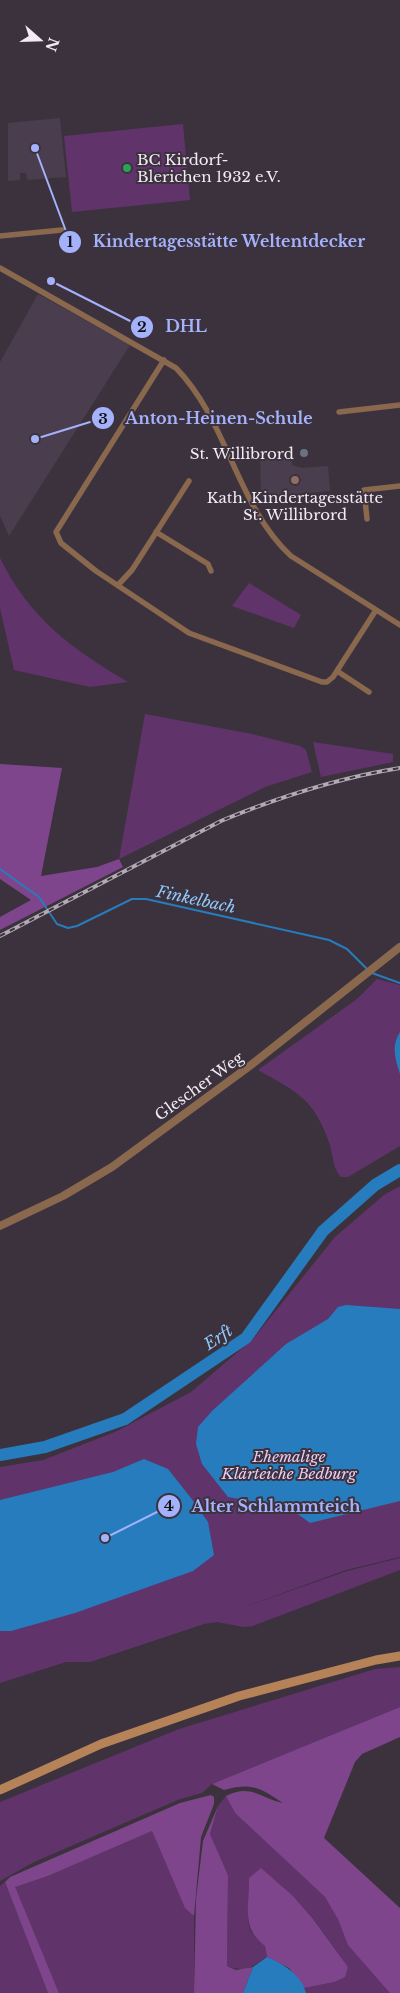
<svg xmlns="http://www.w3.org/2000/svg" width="400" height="1993" viewBox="0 0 400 1993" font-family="'Libre Baskerville',serif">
<rect width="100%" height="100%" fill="#3c323e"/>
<path fill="#4a3d4d" d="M60,118L66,177L27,180L26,173H20V180L8,181V123Z
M38,294L130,345L9,536L0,516V362Z
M281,450L282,458H292V465L302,468L328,466L330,491L261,498L260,451Z"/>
<path fill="#61336b" d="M183,124L190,200L72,212L64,136Z
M0,558C30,619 71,648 128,682L90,687L14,670L0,608Z
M249,583L301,615L294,628L232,606Z
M145,714L252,734L300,746L306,750L312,772L265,787L119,859Z
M313,742L393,754V762L321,777Z
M377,979L400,985V1146L348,1177H341C333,1169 333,1156 330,1145C314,1099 299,1093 258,1070L357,999Z
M400,1186V1557L346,1570L236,1610L347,1571L400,1558V1570L253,1626L243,1627L217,1622L204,1624L90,1662H66L0,1683V1467L43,1460L115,1432L191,1392L253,1339L335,1237L384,1195Z
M400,1667V1707L212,1784L202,1793L180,1799L34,1862L0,1881V1802L179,1729L375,1669Z
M226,1796L235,1813L325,1897L390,1993H306L304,1988L334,1982L348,1967L313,1919L293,1896H249C248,1919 244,1931 265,1946L267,1957C251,1967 246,1973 227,1966L228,1875L210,1834L218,1806Z
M152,1831L185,1907L194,1916V1993H59L14,1887L48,1876Z
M5,1882L48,1993H0V1886Z"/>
<path fill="#7f458c" d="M0,764L62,768L41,876L97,867L119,859L123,867L0,930V917L31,900L0,879Z
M400,1707V1737L362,1754L355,1762L324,1838L400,1908V1993H390L348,1945L338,1919L325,1897L235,1813L226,1796C251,1783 261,1799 283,1803C260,1788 252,1782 224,1790L212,1784Z
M211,1795L214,1797V1804L201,1837L194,1916L185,1908L152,1831L48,1876L15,1887L59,1993H48L5,1882L10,1877L180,1803Z
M218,1806L210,1834L228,1875L227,1966L236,1970L253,1967L243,1993H194L196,1899L203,1841Z
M261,1868L293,1896L313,1919L348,1967L345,1977L334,1982L304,1988L289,1968L267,1957L265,1946C240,1928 250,1905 249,1878Z"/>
<path fill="#267cbc" d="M400,1032V1074C395,1059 391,1046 400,1032Z
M346,1305L400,1309V1501L310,1523L288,1507L228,1497L202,1464L196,1444L198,1427L212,1411L286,1344L328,1319L338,1307Z
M144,1459L168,1469L191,1498L208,1522L214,1555L193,1571L75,1613L11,1631H0V1500L113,1472Z
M267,1957C282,1963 302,1975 306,1993H243L253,1967Z"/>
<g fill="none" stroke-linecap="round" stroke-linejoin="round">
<path stroke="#267cbc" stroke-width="2" d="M0,869L39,897L57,924L68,928L77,926L132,899H146L329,940L347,949L368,970
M372,973L400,983"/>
<path stroke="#267cbc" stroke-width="12" d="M0,1455L45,1447L125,1419L246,1338L323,1231L375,1185L400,1170"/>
<path stroke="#89684e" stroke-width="5.5" d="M0,236L62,230
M0,268L176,368C228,421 236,505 291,556L400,625
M164,360L56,532L61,543L96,571L189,633L322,682H327L333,677L376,610
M339,412L400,405
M367,519L364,490L400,486
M156,532L208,564L211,571
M118,585L132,570L189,481
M337,671L369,692"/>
<path stroke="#89684e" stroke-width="8" d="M0,1226L63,1196L112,1167L251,1065L400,947"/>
<path stroke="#b68258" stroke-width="9" d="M0,1790L101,1744L239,1696L376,1660L400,1656"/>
<g stroke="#b1a9b3" stroke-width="4">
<path id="rail" d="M0,936L221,821C279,797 338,778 400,768"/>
</g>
<use href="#rail" stroke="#3c323e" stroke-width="2" stroke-dasharray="5.5" stroke-linecap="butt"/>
</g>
<circle fill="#2e9e5b" stroke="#3c323e" stroke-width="2" cx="127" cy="168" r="5"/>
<circle fill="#6b7280" stroke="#3c323e" stroke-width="2" cx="304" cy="453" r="5"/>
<circle fill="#8d6e63" stroke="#3c323e" stroke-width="2" cx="295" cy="480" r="5"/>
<g text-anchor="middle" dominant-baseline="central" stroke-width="4" stroke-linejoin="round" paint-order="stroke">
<g font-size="15" fill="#f1ebf3" stroke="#3c323e" text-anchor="start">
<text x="137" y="159">BC Kirdorf-<tspan x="137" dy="17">Blerichen 1932 e.V.</tspan></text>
<text x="294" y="453" text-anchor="end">St. Willibrord</text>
<text x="295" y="497" text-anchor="middle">Kath. Kindertagesstätte<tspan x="295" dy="17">St. Willibrord</tspan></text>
</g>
<g font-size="15" fill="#f1ebf3" stroke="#3c323e">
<text transform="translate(199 1086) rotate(-36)">Glescher Weg</text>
</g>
<g font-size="15" font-style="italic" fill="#ecccf3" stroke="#3c323e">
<text x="289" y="1456">Ehemalige<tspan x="289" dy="17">Klärteiche Bedburg</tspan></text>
</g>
<g font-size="16" font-style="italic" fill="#8fcafd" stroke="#3c323e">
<text transform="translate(196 899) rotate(12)">Finkelbach</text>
<text transform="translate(218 1337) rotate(-34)">Erft</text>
</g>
</g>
<path fill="none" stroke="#a4b2fc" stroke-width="2" d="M35 148L70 242M51 281L142 327M35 439L103 418M105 1538L169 1506"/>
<g fill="#a4b2fc" stroke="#3c323e" stroke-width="2">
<circle cx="35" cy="148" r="5"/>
<circle cx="51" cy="281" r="5"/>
<circle cx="35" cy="439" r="5"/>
<circle cx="105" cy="1538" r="5"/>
<circle cx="70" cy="242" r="12"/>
<circle cx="142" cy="327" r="12"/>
<circle cx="103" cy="418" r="12"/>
<circle cx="169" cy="1506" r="12"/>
</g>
<g font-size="15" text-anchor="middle" font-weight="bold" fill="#111">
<text x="70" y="247">1</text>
<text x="142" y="332">2</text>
<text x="103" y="424">3</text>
<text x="169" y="1511">4</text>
</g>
<g font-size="16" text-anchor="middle" font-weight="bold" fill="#a4b2fc" stroke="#3c323e" stroke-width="4" stroke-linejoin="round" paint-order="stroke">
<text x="229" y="247">Kindertagesstätte Weltentdecker</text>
<text x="186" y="332">DHL</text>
<text x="219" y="424">Anton-Heinen-Schule</text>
<text x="276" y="1512">Alter Schlammteich</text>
</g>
<g transform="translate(40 40) rotate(110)" stroke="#3c323e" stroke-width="4" paint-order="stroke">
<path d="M0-4L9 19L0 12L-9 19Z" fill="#f1ebf3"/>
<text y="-8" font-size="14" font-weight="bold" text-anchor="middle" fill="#f1ebf3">N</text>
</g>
</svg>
